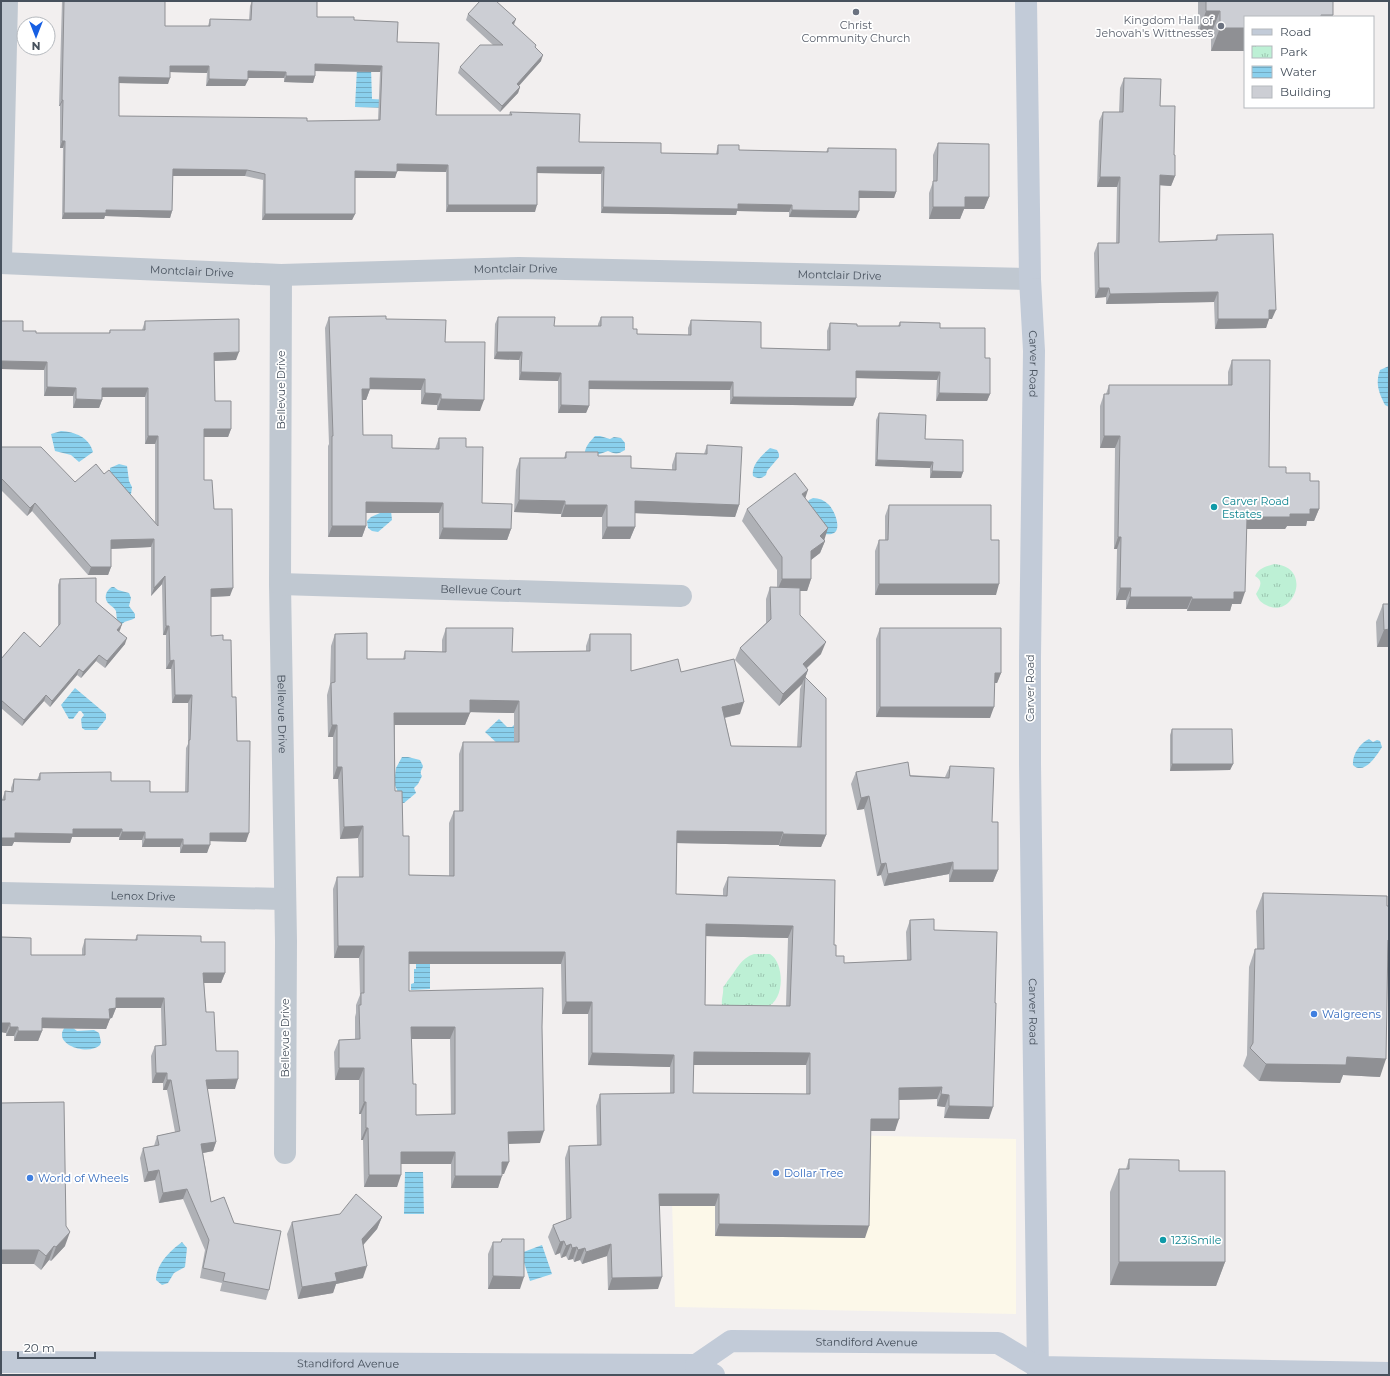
<svg xmlns="http://www.w3.org/2000/svg" width="1390" height="1376" viewBox="0 0 1390 1376" font-family="Montserrat,sans-serif">
<defs>
<pattern id="park-tufts" width="24" height="20" patternUnits="userSpaceOnUse"><rect width="24" height="20" fill="#bdf0d5"/><path d="M3 7l-1-3M5 7V3M7 7l1-3M15 17l-1-3M17 17v-4M19 17l1-3" fill="none" stroke="#9bc5b0"/></pattern>
<pattern id="water-rules" width="6" height="5" patternUnits="userSpaceOnUse"><rect width="6" height="5" fill="#8ad0ed"/><path d="M0 2.5h6" fill="none" stroke="#73abc3"/></pattern>
</defs>
<rect width="100%" height="100%" fill="#f2efef"/>
<path fill="#fcf8e9" d="M670,1131L1016,1139V1314L675,1307Z"/>
<path fill="url(#park-tufts)" d="M1275,564C1314,568 1293,620 1266,605C1260,602 1259,600 1256,594C1260,587 1264,581 1255,576C1259,568 1266,566 1275,564Z
M754,954H770C785,963 785,1002 766,1007C759,1009 732,1006 722,1005C721,999 724,993 723,987C726,985 726,982 729,979C737,969 741,958 754,954Z"/>
<path fill="url(#water-rules)" d="M357,68H371L372,99L390,100V108L355,107Z
M1389,366V407L1385,405C1379,393 1375,384 1380,370Z
M61,431C75,432 89,437 93,452L79,462L71,455L55,451L51,434Z
M595,436H600L610,439L614,437L621,438L625,443V450C617,455 615,454 608,451L597,455H585C584,447 590,442 595,436Z
M770,448L777,450L779,454V457L767,471L766,475C761,479 758,479 753,476C751,465 762,455 770,448Z
M119,464L127,466L129,481L132,487L130,501L110,475V468Z
M813,498C819,498 824,500 828,504C834,509 842,528 834,533C831,535 827,534 824,534L807,503L809,500Z
M381,506L391,511L392,520L378,532L372,531L368,528L367,521L371,517L380,513Z
M112,587H114L118,590L129,593L131,598L129,606L135,614V618C130,621 126,620 122,624H119L117,621L116,611C114,607 112,607 109,604C103,599 106,590 112,587Z
M75,688L106,714V719L97,730H85L82,728L81,719L84,715L81,711H79L73,719H69L61,705Z
M499,719L507,727H512L514,725L518,724L524,744H498L485,732Z
M1369,739L1373,742L1377,740L1380,741L1382,747C1377,755 1364,776 1353,765C1352,755 1360,743 1369,739Z
M402,757H408L420,760L423,766C422,770 419,772 422,776L418,784L414,788L416,793L404,803H402V800L400,797L394,783L396,768Z
M416,949H430V989L411,990V984L414,983V969H416Z
M65,1027L73,1028L77,1031L94,1030L99,1033L101,1042L100,1045C89,1056 51,1045 65,1027Z
M405,1172H423L424,1214H404Z
M182,1242L187,1248L185,1267L174,1273L168,1283L162,1285L156,1280C156,1264 170,1251 182,1242Z
M542,1245L552,1274L530,1281L521,1253Z"/>
<g fill="none" stroke-linecap="round" stroke-linejoin="round">
<g stroke="#c0c8d1" stroke-width="22">
<path d="M1,260L7,1"/>
<path id="s1" d="M1,263L281,275L519,268L1030,279"/>
<path id="s2" d="M281,275L280,584L286,941L285,1153"/>
<path id="s3" d="M280,584L681,596"/>
<path id="s4" d="M1,893L284,899"/>
</g>
<g stroke="#c2cbd8" stroke-width="22">
<path id="s5" d="M1026,1L1030,279L1034,351L1030,657V764L1038,1375"/>
<path id="s6" d="M1,1362L696,1365L714,1375"/>
<path id="s7" d="M696,1365L731,1341L998,1343L1038,1367L1389,1373"/>
</g>
</g>
<path fill="#afb1b6" fill-rule="evenodd" d="M62,1H165V26H208L210,19L249,20L250,6L252,1H317V17L354,20L397,42L436,115H509L510,112L579,142L661,153L716,154L718,145L739,150L826,152L828,148L896,192L894,198H859L856,218L789,217V212L737,211L736,215L601,213V174L537,173L535,212H446V172L397,171L395,178H355V214L352,220H262L263,180L245,176H173L172,211L170,218L105,216L104,219H62L63,148H60V106H59ZM315,71L380,72L378,120L307,121L119,116V83L168,84L170,72L207,73L206,86H245L248,80V78H284V82L313,83L315,76Z
M1198,1H1333L1245,17V51H1211V34H1198Z
M468,14L516,19L514,25L535,48L541,61L519,86L520,87L518,93L500,112L458,73L460,67L493,45L466,20Z
M1124,78L1160,106L1174,155L1175,176L1171,186L1160,185L1159,242L1215,240L1217,235L1272,319H1269L1266,328L1215,329L1214,302L1106,304V297L1095,298L1094,253L1098,243H1116L1117,187H1097L1099,121L1103,112H1119L1120,88Z
M938,143L989,197L984,209H964L960,219H929V193L933,182V155Z
M329,317L386,319L445,342L480,411L437,410V405L421,404V390L370,389L366,400H362L363,435L392,448L435,449L439,438L466,447L482,503L511,529L507,540L439,539V513H366V526L362,537H328V446L329,444L325,328Z
M498,317L554,326H598V324L601,317L633,329L637,334L688,335V328L691,320L761,348L827,350V331L830,323L857,326H898L900,322L940,328L985,358L990,394L987,401H936L937,380L856,378V398L853,406L730,404V390L589,389V406L586,413H558V381L519,380V360L494,359L495,324Z
M1,321L23,331L36,333H109L110,330H142L145,321L236,360L214,361L215,401L231,429L228,437H204V480L214,509L230,596L211,597V636L223,640L232,697L246,842L210,841L207,853H180V847H142V840H119V837H72L70,843L14,842L12,846L2,800L5,791L11,792V788L14,779L37,780L40,773L111,781L150,792H185L186,748L188,744V703H172L171,669H166V635H163L162,584L151,596V547L111,549V567L108,575H88L32,511L27,516L1,490V448L75,482L104,474L155,522V444H145V397H102V400L99,408H73V396H44V370L1,369Z
M1232,360L1269,467L1286,473L1310,481L1319,509L1314,521H1307L1306,526H1287L1285,529H1247L1241,604H1232L1230,611H1187V609H1126V600H1116L1117,549H1114L1115,448H1100V406L1104,394H1106L1109,385H1228V372Z
M879,413L963,472L961,478H930V468L875,466L876,420Z
M707,445L739,505L735,517L635,513V527L630,539H602V517H561V514L514,512L516,470L520,458H564L566,452L598,456L631,468L672,470V465L676,453L704,454Z
M805,498L825,541L820,553L811,560V579L807,591H800V615L821,654L807,668L808,670L805,678L826,835L821,847L779,846V845L677,843L676,894L723,895V889L728,877L834,945L836,956L844,963L907,960L906,932L910,920L934,930L989,1119L944,1118L945,1107L937,1106V1099L899,1100L895,1131H871L865,1238L715,1236V1206H659L658,1289L608,1290L607,1256L582,1264L580,1260L574,1262L573,1259L568,1260L566,1256L561,1258L560,1253L555,1255L548,1237L553,1225L566,1220L565,1158L569,1146L597,1145L596,1106L600,1094L670,1093V1067L588,1065V1014H562L561,964H409V991L542,1027L540,1143H508L504,1174H502L498,1188H451V1164H401L397,1187H364L363,1140H361V1114H359V1080H335L334,1052L339,1040L355,1039V1017L356,1013V1005L360,995L359,958H334L333,889L337,877H359L358,838L340,839L338,779H333V737H328L327,695L330,684L331,646L335,634L367,659H403L405,651L442,652V640L446,628L512,652L586,651V646L590,634L631,671L681,672L740,714L725,718L731,746L797,747L800,689L802,684L779,706L735,660L740,648L766,623V599L770,587H777V570L742,521L747,509ZM470,712L514,713V742H463L459,754V811H454L449,823V876L409,875L403,836L395,791V725H465ZM706,936L788,938L786,1006L705,1005ZM411,1039H450L451,1114L416,1115L413,1084ZM693,1065H806V1094L693,1093Z
M889,505L991,540L996,595H875V551L879,540H885V516Z
M60,579L96,602L122,624L119,632L125,644L105,668L96,661L81,678L77,675L50,707L44,701L22,726L1,708V659L40,647L58,626V585Z
M1383,604L1389,647H1377L1376,622Z
M880,628L1001,673L997,683H994L990,718L876,717V639Z
M1172,729L1233,764L1230,770L1170,771V735Z
M950,766L992,822L998,870L993,882H949V874L884,886L881,875L877,876L864,809L857,810L851,784L856,772L945,777Z
M1263,893L1388,958L1380,1077L1343,1075L1340,1083L1259,1081L1243,1066L1247,1055L1249,967L1255,949H1257L1256,911Z
M137,935L201,942L225,973L221,983H204L206,1012L216,1051L235,1089H207L216,1142L213,1151L203,1153L211,1202L234,1223L269,1290L266,1300L220,1291L222,1283L200,1278L205,1250L183,1199L159,1203L155,1180L144,1182L140,1158L143,1148L154,1146L157,1136L175,1132L167,1090H163V1083H152L151,1056L155,1046H162L161,1008H116L112,1018H110L106,1029L42,1028V1031L38,1041H14V1036H6V1033L1,1032V937L31,955H82V949L85,939L135,940Z
M1,1103L65,1246L51,1261L49,1260L41,1270L34,1264H1Z
M1129,1159L1179,1171L1225,1262L1216,1286L1110,1285V1192L1119,1169H1126Z
M382,1217L377,1229L363,1245V1278L336,1284L333,1293L298,1299L287,1234L292,1222Z
M502,1239L520,1289H488V1254L493,1242H501Z"/>
<path fill="#8f9094" d="M1206,11H1220L1211,34H1198Z
M1321,15H1333L1332,17H1321Z
M516,19L513,25L512,23Z
M1220,28H1245V51H1211Z
M543,55L541,61L515,90L517,84Z
M315,64L382,66L380,72L313,71Z
M170,66H209L207,73L168,72Z
M248,71L286,72L284,78H246Z
M286,76H315L313,83L284,82Z
M119,77L170,78L168,84L117,83Z
M209,79L248,80L245,86H206Z
M520,87L518,93L500,112L502,106Z
M62,100H63L60,106H59Z
M62,141H65L63,148H60Z
M397,164L448,165L446,172L395,171Z
M537,167H604L601,174L535,173Z
M173,169L247,170L245,176H171Z
M355,171L397,172L395,178H352Z
M1160,175L1175,176L1171,186L1156,185Z
M1100,177H1120L1117,187H1097Z
M859,191L896,192L894,198H856Z
M965,197H989L984,209H964L960,219H929L933,207Z
M738,204L792,205L789,212L737,211L736,215L601,213L603,207Z
M448,205H537L535,212H446Z
M106,210L172,211L170,218L105,216L104,219H62L64,213Z
M792,210L859,211L856,218L789,217Z
M265,214H355L352,220H262Z
M1099,288H1109L1106,297L1095,298Z
M1218,292L1214,302L1106,304L1110,294Z
M1269,310H1276L1272,319H1269L1266,328L1215,329L1218,319Z
M239,352L236,360L211,361L214,353Z
M497,352H522L519,360L494,359Z
M1,361L47,362L44,370L1,369Z
M856,371L940,372L937,380L854,378Z
M521,372L561,373L558,381L519,380Z
M370,378L425,379L421,390L366,389Z
M589,381L733,382L730,390L586,389Z
M47,387L76,388L73,396H44Z
M102,388H148L145,397H99Z
M362,389H370L366,400H358Z
M425,393L441,394L437,405L421,404Z
M939,393L990,394L987,401H936Z
M733,397L856,398L853,406L730,404Z
M76,399L102,400L99,408H73Z
M441,399L484,400L480,411L437,410Z
M561,405L589,406L586,413H558Z
M204,429H231L228,437H201Z
M148,436H158L155,444H145Z
M1104,436H1120L1115,448H1100Z
M877,460L933,462L930,468L875,466Z
M932,471L963,472L961,478H930Z
M808,490L804,502L802,494Z
M519,500L565,501L561,514L514,512Z
M635,501L739,505L735,517L631,513Z
M366,502L443,503L439,513H362Z
M35,503L32,511L27,516L30,508Z
M565,505H607L602,517H561Z
M1310,509H1319L1314,521H1307L1306,526H1287L1285,529H1243L1247,517L1290,514Z
M332,526H366L362,537H328Z
M607,527H635L630,539H602Z
M443,528L511,529L507,540L439,539Z
M828,528L824,541L820,536Z
M1118,537H1121L1117,549H1114Z
M154,539L151,547L108,549L111,540Z
M825,541L820,553L807,563L811,551Z
M91,567H111L108,575H88Z
M165,576L162,584L151,596L154,588Z
M782,579H811L807,591H777Z
M879,584H999L996,595H875Z
M233,588L230,596L208,597L211,589Z
M1120,588H1131L1126,600H1116Z
M1234,592H1245L1241,604H1232L1230,611H1187L1192,599Z
M1130,597H1192L1187,609H1126Z
M122,624L120,630L115,636L117,630Z
M166,626H169L166,635H163Z
M1389,629V647H1377L1384,630Z
M127,638L125,644L105,668L107,661Z
M826,642L821,654L798,676L803,664Z
M99,655L96,661L81,678L83,672Z
M174,660L171,669H166L170,661Z
M79,669L77,675L50,707L52,701Z
M808,670L804,681L805,677L802,684L779,706L783,694Z
M995,673H1001L997,683H991Z
M46,695L44,701L22,726L24,720Z
M175,695H192L188,703H172Z
M470,700L519,701L514,713L466,712Z
M744,702L740,714L718,719L722,707Z
M880,707H994L990,718L876,717Z
M394,713H470L465,725H390Z
M332,725H337L333,737H328Z
M1172,764H1233L1230,770L1170,771Z
M337,767H342L338,779H333Z
M869,796L864,809L857,810L861,798Z
M363,826L358,838L340,839L344,827Z
M73,829H122L119,837H72L70,843L14,842L12,846H1V838L15,833Z
M677,831L783,832L779,845L673,843Z
M122,832H145L142,840H119Z
M210,833H249L246,842L207,841Z
M783,834L826,835L821,847L779,846Z
M145,839H183L180,847H142Z
M183,845H210L207,853H180Z
M953,862L949,874L884,886L888,874Z
M886,863L881,875L877,876L881,864Z
M953,870H998L993,882H949Z
M706,924L793,926L788,938L702,936Z
M1388,940H1389V958L1382,957Z
M338,946H364L359,958H334Z
M409,952H565L561,964H404Z
M203,973H225L221,983H200Z
M116,998H164L161,1008H112Z
M566,1002H592L588,1014H562Z
M116,1008L112,1018L106,1019L109,1009Z
M42,1018L110,1019L106,1029L38,1028Z
M1,1023H10L6,1033L1,1032Z
M10,1027H18L14,1036H6Z
M411,1027H455L450,1039H407Z
M18,1031H42L38,1041H14Z
M694,1052L810,1053L806,1065H689Z
M592,1053L674,1055L670,1067L588,1065Z
M1347,1057L1386,1059L1380,1077L1343,1075L1340,1083L1259,1081L1266,1064Z
M339,1068H364L359,1080H335Z
M156,1073H167L163,1083H152Z
M238,1079L235,1089H202L206,1080Z
M167,1080H171L167,1090H163Z
M942,1087L937,1099L895,1100L899,1088Z
M941,1094L949,1095L945,1107L937,1106Z
M364,1102H366L361,1114H359Z
M949,1106L993,1107L989,1119L944,1118Z
M871,1119H899L895,1131H866Z
M366,1128H368L363,1140H361Z
M544,1131L540,1143L504,1144L508,1132Z
M216,1142L213,1151L198,1154L201,1144Z
M401,1152H455L451,1164H396Z
M502,1162H509L504,1174H498Z
M159,1170L155,1180L144,1182L148,1172Z
M369,1175H401L397,1187H364Z
M455,1176H502L498,1188H451Z
M187,1189L183,1199L159,1203L163,1193Z
M659,1194H719L715,1206H654Z
M382,1217L377,1229L358,1251L362,1239Z
M719,1224L869,1226L865,1238L715,1236Z
M70,1232L65,1246L51,1261L56,1247Z
M564,1241L560,1253L555,1255L560,1242Z
M571,1244L566,1256L561,1258L566,1246Z
M611,1244L607,1256L582,1264L586,1252Z
M54,1246L49,1260L41,1270L46,1256Z
M577,1247L573,1259L568,1260L572,1248Z
M585,1248L580,1260L574,1262L578,1250Z
M1,1250H39L34,1264H1Z
M1119,1262H1225L1216,1286L1110,1285Z
M367,1266L363,1278L336,1284L333,1293L298,1299L302,1287L335,1273Z
M493,1276L524,1277L520,1289H488Z
M662,1277L658,1289L608,1290L612,1278Z"/>
<path fill="#ccced4" stroke="#8f9094" fill-rule="evenodd" d="M64,1H165V26H210V19L251,20L252,1H317V17H354V20L398,22L397,42L439,43L436,115H512L510,112L580,114L579,142L661,143V153L718,154V145H739V150L828,152V148L896,149V192L859,191V211L792,210V205L738,204V209L603,207L604,167H537V205H448V165L397,164V172L355,171V214H265V174L247,170L173,169L172,211L106,210V213H64L65,141H62L63,100H62ZM315,64L382,66L380,120L307,121V118L119,116V77L170,78V66H209V79L248,80V71L286,72V76H315Z
M480,1H496L516,19L512,23L536,45L535,47L543,55L517,84L520,87L502,106L460,67L480,45H503L468,14Z
M1206,1H1333V15H1321V17H1245V28H1220V11H1206Z
M1124,78L1161,79L1160,106H1175L1174,155H1175V176L1160,175L1159,242L1217,240V235L1273,234L1276,310H1269V319H1218V292L1110,294L1109,288H1099L1098,243H1119L1120,177H1100L1103,112H1123Z
M938,143L989,144V197H965V207H933V181H937Z
M386,316V319L446,320L445,342H485L484,400L441,399V394L425,393V379L370,378V389H362L363,435H392V448L439,449V438H466V447H483L482,503L512,504L511,529L443,528V503L366,502V526H332V436H333L329,317Z
M498,317H555L554,326H601V317H633V329H637V334L691,335V320L761,322V348L830,350V323L857,324V326H900V322L940,323V328H985V358H990V394L939,393L940,372L856,371V398L733,397V382L589,381V406L561,405V373L521,372L522,352H497Z
M239,319V352L214,353L215,401H231V429H204V480H212L214,509H232L233,588L211,589V636L223,635V640H231L232,697H236L237,741H250L249,833H210V845H183V839H145V832H122V829H73V834L15,833V838H1V800H5V791L13,792L14,779L40,780V773L111,772V781H150V792H188L189,740H190L192,695H175L174,660L170,661L169,626H166L165,576L154,588V539L111,540V567H91L35,503L30,508L1,478V448L2,447H41L75,482L96,464L104,474L109,470L158,526V436H148V388H102V400L76,399V388L47,387V362L1,361V321H23V331H36V333H110V330H145V321Z
M1232,360H1270L1269,467H1286V473H1310V481H1319V509H1310V514H1290V517H1247L1245,592H1234V599H1192V597H1130L1131,588H1120L1121,537H1118L1120,436H1104V394H1109V385H1232Z
M879,413L926,415L925,439L963,440V472L932,471L933,462L877,460Z
M707,445L742,447L739,505L635,501V527H607V505H565V501L519,500L520,458H566V452H598V456H631V468L676,470V453L707,454Z
M795,473L808,490L802,494L828,528L820,536L825,541L811,551V579H782V557L747,509Z
M889,505H991V540H999V584H879V540H888Z
M96,578V602L122,624L117,630L127,638L107,661L99,655L83,672L79,669L52,701L46,695L24,720L1,700V659L24,632L40,647L60,624V579Z
M770,587L800,588V615L826,642L803,664L808,670L783,694L740,648L771,619Z
M1383,604H1389V629L1384,630Z
M446,628H513L512,652L590,651V634H631V671L678,659L681,672L734,659L744,702L722,707L731,746L801,747L805,677L826,698V835L783,834V832L677,831L676,894L727,896L728,877L835,880L834,945H836V956H844V963L911,960L910,920L934,919V930L997,932L995,1003H996L993,1107L949,1106V1095L941,1094L942,1087L899,1088V1119H871L869,1226L719,1224V1194H659L662,1277L612,1278L611,1244L586,1252L585,1248L578,1250L577,1247L572,1248L571,1244L566,1246L564,1241L560,1242L553,1225L571,1218L569,1146L601,1145L600,1094L674,1093V1055L592,1053V1002H566L565,952H409V991L543,988L542,1027L544,1131L508,1132L509,1162H502V1176H455V1152H401V1175H369L368,1128H366V1102H364V1068H339V1040L360,1039L359,1005H361V993H364V946H338L337,877H363V826L344,827L342,767H337V725H332L331,683L335,682V634L367,633V659H405V651L446,652ZM470,700L519,701V742H463V811H454V876L409,875V836H403L402,791H395L394,713H470ZM706,924L793,926L790,1006L705,1005ZM411,1027H455V1114L416,1115V1084H413ZM694,1052L810,1053V1094L693,1093Z
M880,628H1001V673H995L994,707H880Z
M1172,729H1232L1233,764H1172Z
M908,762L910,776L949,778L950,766L994,768L992,822H998V870H953V862L888,874L886,863L881,864L869,796L861,798L856,772Z
M1263,893L1387,896V906H1389V940H1388L1386,1059L1347,1057L1346,1065L1266,1064L1250,1048L1253,1043L1255,949H1264Z
M137,935L201,936V942H225V973H203L206,1012H214L216,1051H238V1079L206,1080L216,1142L201,1144L211,1202L224,1197L234,1223L281,1231L269,1290L223,1281L225,1273L203,1268L209,1240L187,1189L163,1193L159,1170L148,1172L143,1148L159,1145L157,1136L180,1131L171,1080H167V1073H156L155,1046L166,1045L164,998H116V1008L109,1009L110,1019L42,1018V1031H18V1027H10V1023H1V937L31,938V955H85V939L137,940Z
M64,1102L66,1226L70,1232L56,1247L54,1246L46,1256L39,1250H1V1103Z
M1129,1159L1179,1160V1171H1225V1262H1119V1169H1129Z
M356,1194L382,1217L362,1239L367,1266L335,1273L337,1281L302,1287L292,1222L340,1214Z
M502,1239H524V1277L493,1276V1242H501Z"/>
<g fill="#6b7280" stroke="#fff" stroke-width="1.5">
<circle cx="856" cy="12" r="4"/>
<circle cx="1221" cy="26" r="4"/>
</g>
<g fill="#0f9aa8" stroke="#fff" stroke-width="1.5">
<circle cx="1214" cy="507" r="4"/>
<circle cx="1163" cy="1240" r="4"/>
</g>
<g fill="#3f7fe0" stroke="#fff" stroke-width="1.5">
<circle cx="1314" cy="1014" r="4"/>
<circle cx="776" cy="1173" r="4"/>
<circle cx="30" cy="1178" r="4"/>
</g>
<g text-anchor="middle" dominant-baseline="central" stroke-width="3.5" stroke-linejoin="round" paint-order="stroke">
<g font-size="11" fill="#5b616d" stroke="#fff" text-anchor="end">
<text x="1213" y="20">Kingdom Hall of<tspan x="1213" dy="13">Jehovah's Wittnesses</tspan></text>
<text x="856" y="25" text-anchor="middle">Christ<tspan x="856" dy="13">Community Church</tspan></text>
</g>
<g font-size="11" fill="#47515d" stroke="#fff">
<text stroke="none"><textPath href="#s1" startOffset="515">Montclair Drive</textPath></text>
<text stroke="none"><textPath href="#s1" startOffset="191">Montclair Drive</textPath></text>
<text stroke="none"><textPath href="#s1" startOffset="839">Montclair Drive</textPath></text>
<text stroke="none"><textPath href="#s5" startOffset="363">Carver Road</textPath></text>
<text transform="translate(281 390) rotate(-90)">Bellevue Drive</text>
<text stroke="none"><textPath href="#s3" startOffset="201">Bellevue Court</textPath></text>
<text transform="translate(1030 688) rotate(-90)">Carver Road</text>
<text stroke="none"><textPath href="#s2" startOffset="439">Bellevue Drive</textPath></text>
<text stroke="none"><textPath href="#s4" startOffset="142">Lenox Drive</textPath></text>
<text stroke="none"><textPath href="#s5" startOffset="1011">Carver Road</textPath></text>
<text transform="translate(285 1038) rotate(-90)">Bellevue Drive</text>
<text stroke="none"><textPath href="#s7" startOffset="178">Standiford Avenue</textPath></text>
<text stroke="none"><textPath href="#s6" startOffset="347">Standiford Avenue</textPath></text>
</g>
<g font-size="11" fill="#0d838f" stroke="#fff" text-anchor="start">
<text x="1222" y="501">Carver Road<tspan x="1222" dy="13">Estates</tspan></text>
<text x="1171" y="1240">123iSmile</text>
</g>
<g font-size="11" fill="#366cbe" stroke="#fff" text-anchor="start">
<text x="1322" y="1014">Walgreens</text>
<text x="784" y="1173">Dollar Tree</text>
<text x="38" y="1178">World of Wheels</text>
</g>
</g>
<rect width="1390" height="1376" fill="none" stroke="#47515d" stroke-width="4"/>
<rect x="1244" y="16" width="130" height="92" fill="#ffffff" stroke="#b5b9be"/>
<rect x="1252" y="29" width="20" height="6" fill="#c2cbd8" stroke="#b5b9be"/>
<text x="1280" y="36" font-size="12" fill="#47515d">Road</text>
<rect x="1252" y="46" width="20" height="12" fill="url(#park-tufts)" stroke="#b5b9be"/>
<text x="1280" y="56" font-size="12" fill="#47515d">Park</text>
<rect x="1252" y="66" width="20" height="12" fill="url(#water-rules)" stroke="#b5b9be"/>
<text x="1280" y="76" font-size="12" fill="#47515d">Water</text>
<rect x="1252" y="86" width="20" height="12" fill="#ccced4" stroke="#b5b9be"/>
<text x="1280" y="96" font-size="12" fill="#47515d">Building</text>
<g transform="translate(36 36) rotate(180)"><circle r="19" fill="#ffffff" stroke="#b5b9be"/>
<path d="M0-3L7 15L0 10L-7 15Z" fill="#175fe3"/>
<text y="-6" font-size="11" font-weight="bold" text-anchor="middle" fill="#47515d">N</text>
</g>
<path d="M18 1352v6h77v-6" fill="none" stroke="#47515d" stroke-width="2"/>
<text x="24" y="1352" font-size="12" fill="#47515d" stroke="#ffffff" stroke-width="3" paint-order="stroke">20 m</text>
</svg>
